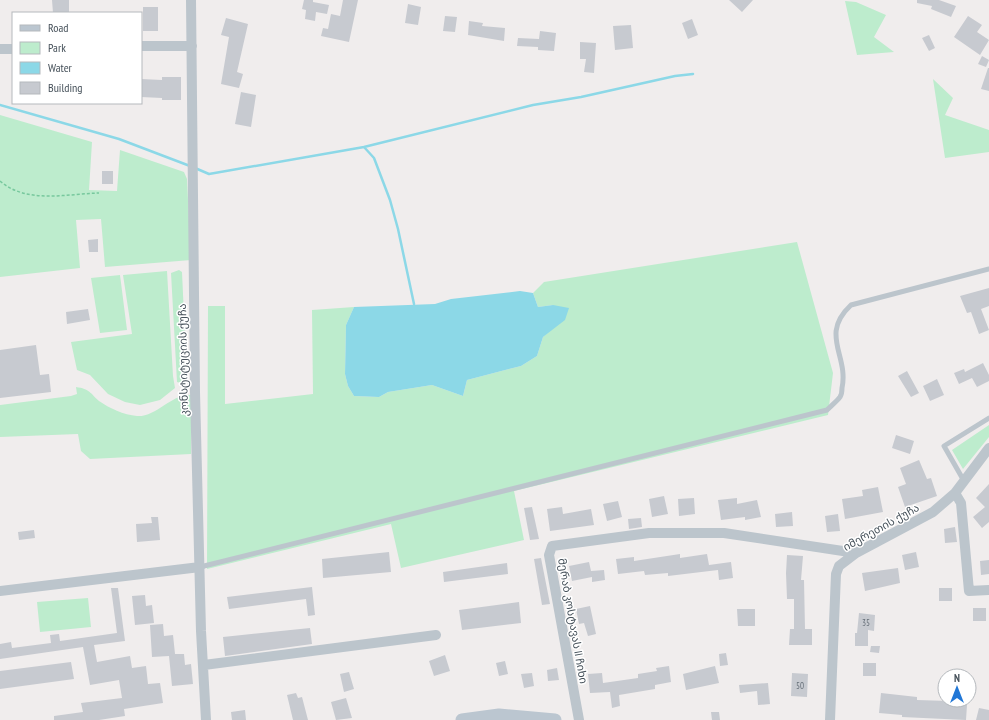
<svg xmlns="http://www.w3.org/2000/svg" width="989" height="720" viewBox="0 0 989 720" font-family="'PT Sans Narrow','Noto Sans Georgian',sans-serif">
<rect width="100%" height="100%" fill="#f0eded"/>
<path fill="#bdeccd" d="M845,1L856,2L886,15L874,37L894,52L857,55Z
M933,79L953,98L945,115L989,130V152L945,158Z
M0,115L92,142L89,190L117,191L120,150L184,172L187,179L191,260L105,267L101,219L76,220L80,268L0,277Z
M797,242L833,373L828,415L514,491L524,540L401,568L391,524L207,569L208,306H225V404L313,394L312,310L354,307L346,325L345,374L348,386L354,396L379,397L388,392L432,385L463,396L467,380L521,366L537,356L543,337L552,329L553,305L538,307L533,293L544,282Z
M179,270L182,272L187,382L184,384L177,382L171,273Z
M167,271L173,376L175,388L160,400L140,405L125,402L108,394L90,375L77,370L71,342L132,334L123,275Z
M120,275L127,330L100,333L91,278Z
M76,387C90,389 90,393 99,401C109,408 124,415 137,416C157,417 172,393 191,395V454L90,459L81,451L78,434L0,437V405L71,396L77,394Z
M989,425V437L963,469L952,450Z
M88,598L91,627L40,632L37,602Z"/>
<path fill="#8cd8e7" d="M520,291L533,293L538,307L553,305L569,308L565,320L543,337L537,356L521,366L467,380L463,396L432,385L388,392L379,397L354,396L348,386L345,374L346,325L354,307L435,304L451,299Z"/>
<g fill="none" stroke-linecap="round" stroke-linejoin="round">
<path stroke="#8cd8e7" stroke-width="2.5" d="M0,105L119,139L190,166
M364,147L533,105L581,97L675,76L693,74
M195,168L209,174L364,147L374,158L390,200L398,229L414,304"/>
</g>
<path fill="#c7cad0" d="M52,0H69V13H53Z
M304,0H313V2L329,5L327,14L316,12L315,21L305,19L306,10L302,9Z
M343,0H358L349,42L321,36L323,28L328,29L331,14L340,16Z
M729,0H753L742,12Z
M917,0H939L956,6L951,17L931,9L932,6L917,3Z
M408,4L421,7L418,25L405,23Z
M143,7H158V31H143Z
M445,16L457,17L455,32L443,31Z
M968,16L982,25L977,32L989,40L980,55L954,37Z
M226,18L248,24L237,72L243,74L239,88L221,84L229,37L221,35Z
M692,19L698,35L688,39L682,23Z
M469,21L483,23L482,26L505,28L504,41L468,35Z
M631,25L633,48L615,50L613,26Z
M540,31L556,33L554,51L538,50V47L517,46L518,38L539,39Z
M929,35L935,48L929,51L922,38Z
M580,42L596,43L594,73L584,72L586,59H580Z
M982,56L989,60L986,67L978,64Z
M988,68H989V91L981,89Z
M162,77H181V100H162V98L141,97V79L162,80Z
M241,92L256,95L251,127L235,124Z
M102,171H113V184H102Z
M98,239V252H89L88,240Z
M989,288V306L981,309L989,330L979,334L971,312L967,313L960,296Z
M88,309L90,320L67,324L66,312Z
M36,345L40,375L49,374L51,392L0,398V350Z
M983,363L989,375V381L977,387L972,378L959,384L954,373L964,369L965,372Z
M907,371L919,393L911,397L898,376Z
M937,379L944,395L930,401L923,386Z
M896,435L914,441L910,454L892,448Z
M919,460L927,479L931,478L937,496L905,507L898,487L906,484L900,468Z
M989,484V522L982,528L973,517L985,507L976,498Z
M878,487L883,512L845,519L842,499L863,496L862,490Z
M664,496L668,514L652,517L649,499Z
M694,498L695,514L679,516L678,499Z
M737,498V504L757,500L761,517L745,520V517L721,520L718,500Z
M618,501L622,517L607,521L603,504Z
M532,507L539,539L530,540L524,508Z
M562,507L563,514L591,509L594,525L550,531L547,509Z
M792,512L793,526L776,527L775,514Z
M838,514L840,531L827,532L825,516Z
M151,517H158L160,540L137,542L136,524L152,523Z
M641,518L642,527L629,529L628,519Z
M955,527L957,542L945,543L944,529Z
M34,530L35,538L19,540L18,532Z
M389,552L391,572L323,578L322,559Z
M916,552L919,567L905,570L902,555Z
M680,554V558L707,554L709,565L731,562L733,578L719,580L718,570L668,576V573L645,575L644,571L618,574L616,559L634,557V561Z
M787,555L803,556L801,580H804L805,629H812V645H789L790,629H794V599H787L786,573Z
M541,558L550,604L542,605L534,559Z
M989,560V574L981,575L980,561Z
M589,562L591,571L604,570L605,580L592,582V577L572,581L569,566Z
M507,563L508,574L444,582L443,572Z
M898,568L900,583L865,591L862,573Z
M312,587L315,615L308,616L306,599L229,609L227,597Z
M111,588H118L125,641L94,645L97,662L130,656L132,668L146,666L148,684L160,683L163,703L124,709L125,716L99,720H54V716L83,712L81,703L122,698L119,680L90,685L83,647L0,659V644L11,642L12,648L51,643L50,635L59,634L60,641L117,633Z
M939,588H952V601H939Z
M145,595L146,606L152,605L154,623L135,625L132,596Z
M519,602L521,623L462,630L459,610Z
M590,606L596,634L588,636L584,623L579,624L576,609Z
M973,608H986V621H973Z
M737,609H755V626H738Z
M859,613L875,615L874,631L868,630V646H855V633H857Z
M163,624L164,636L173,635L175,654H184L185,665L191,664L193,684L172,686L169,656L152,657L150,625Z
M310,628L312,644L225,656L223,637Z
M871,646H880L879,653L870,652Z
M726,653L728,665L720,666L719,654Z
M445,655L450,671L434,676L429,661Z
M505,661L508,674L499,676L496,663Z
M71,662L74,679L0,689V671Z
M863,663H876V676H863Z
M669,666L671,682L655,685V689L619,695L620,706L612,708L610,692L590,693L588,674L602,673L603,683L638,678V674L657,671L656,668Z
M715,666L719,683L686,690L683,674Z
M557,668L559,680L548,681L547,670Z
M349,672L354,689L344,692L340,674Z
M532,673L534,686L524,688L521,674Z
M792,673L808,674L807,697L791,696Z
M768,683L770,704L758,705L757,691L740,693L739,685Z
M296,693L298,698L302,697L308,720H293L287,695Z
M881,693L917,697V700L949,701V704L967,705L966,720L902,717V715L879,713Z
M346,698L352,718L336,720L331,702Z
M979,708L989,710V720H976Z
M245,710L246,720H232L231,712Z
M711,712H719L720,720H712Z"/>
<g fill="none" stroke-linecap="round" stroke-linejoin="round">
<path stroke="#77c89d" stroke-width="1.5" stroke-dasharray="3 2" stroke-linecap="butt" d="M0,181C26,204 67,194 99,193"/>
<path stroke="#bcc5cc" stroke-width="5" d="M964,481L944,446L989,418
M200,567L827,410C831,406 837,401 840,397C842,394 842,390 842,388C849,355 819,335 851,305L989,269"/>
<path stroke="#bcc5cc" stroke-width="10" d="M191,0L195,392L201,631L206,720
M141,46H192
M0,49H13
M955,493L961,503L969,591L989,590
M0,591L200,567
M204,665L436,635
M579,720L549,555L552,546L649,533H724L856,553
M830,720L836,574L839,566L856,553L933,512L955,493L989,448"/>
<path stroke="#bbc6d0" stroke-width="13" d="M462,720L499,715L555,720"/>
</g>
<g text-anchor="middle" dominant-baseline="central" stroke-width="3" stroke-linejoin="round" paint-order="stroke">
<g font-size="9" fill="#666f78">
<text x="866" y="622">35</text>
<text x="800" y="685">50</text>
</g>
<g font-size="11" fill="#46515a" stroke="#fff">
<text transform="translate(183 360) rotate(-91)">კონსტიტუციის ქუჩა</text>
<text transform="translate(881 527) rotate(-29)">იმერეთის ქუჩა</text>
<text transform="translate(573 621) rotate(80)">მერაბ კოსტავას II ჩიხი</text>
</g>
</g>
<rect x="12" y="12" width="130" height="92" fill="#ffffff" stroke="#b5b9bd"/>
<rect x="20" y="25" width="20" height="6" fill="#bbc6d0" stroke="#b5b9bd"/>
<text x="48" y="32" font-size="12" fill="#46515a">Road</text>
<rect x="20" y="42" width="20" height="12" fill="#bdeccd" stroke="#b5b9bd"/>
<text x="48" y="52" font-size="12" fill="#46515a">Park</text>
<rect x="20" y="62" width="20" height="12" fill="#8cd8e7" stroke="#b5b9bd"/>
<text x="48" y="72" font-size="12" fill="#46515a">Water</text>
<rect x="20" y="82" width="20" height="12" fill="#c7cad0" stroke="#b5b9bd"/>
<text x="48" y="92" font-size="12" fill="#46515a">Building</text>
<g transform="translate(957 688)"><circle r="19" fill="#ffffff" stroke="#b5b9bd"/>
<path d="M0-3L7 15L0 10L-7 15Z" fill="#2177d6"/>
<text y="-6" font-size="11" font-weight="bold" text-anchor="middle" fill="#46515a">N</text>
</g>
</svg>
